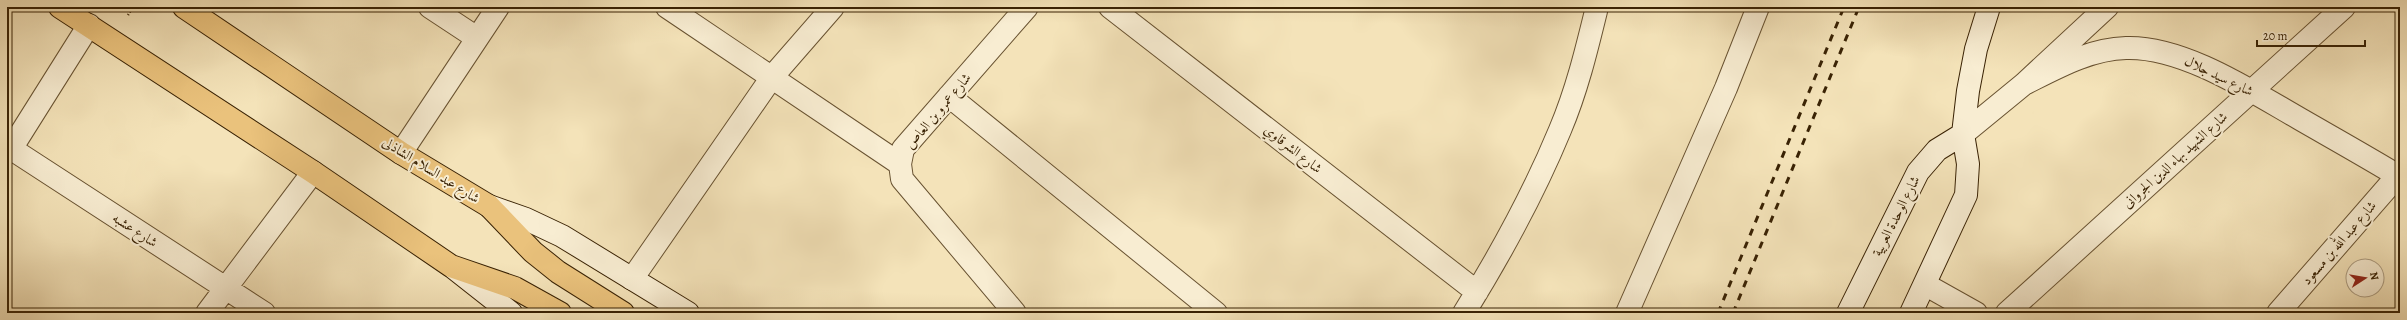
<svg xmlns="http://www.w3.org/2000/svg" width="2407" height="320" viewBox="0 0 2407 320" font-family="Alegreya,Amiri,serif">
<rect width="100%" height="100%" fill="#f4e3b9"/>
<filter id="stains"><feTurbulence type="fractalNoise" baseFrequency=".005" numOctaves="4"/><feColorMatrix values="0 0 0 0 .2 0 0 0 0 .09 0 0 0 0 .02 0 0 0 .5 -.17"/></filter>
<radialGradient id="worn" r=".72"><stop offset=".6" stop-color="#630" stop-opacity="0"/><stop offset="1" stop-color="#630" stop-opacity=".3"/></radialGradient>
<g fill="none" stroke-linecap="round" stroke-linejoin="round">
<g stroke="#685231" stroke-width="24">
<path id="street" d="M430,7L477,38
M667,7L900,164
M1110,7L1477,292
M2024,84C2056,68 2089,49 2126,48C2183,46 2251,91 2300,119C2333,138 2367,157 2400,177
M949,96L1216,313
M1963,134L2024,84L2107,7
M7,146L264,313
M11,149L89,25
M401,153L498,7
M632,279L772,77L833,7
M1926,285L1976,313
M207,313L313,172
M1015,313L902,179L900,164L903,149L1027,7
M1464,313C1500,255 1534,193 1560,130C1577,90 1587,48 1597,7
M1627,313L1726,88L1758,7
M2007,313L2344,7
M2278,313L2400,173"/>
</g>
<g stroke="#392204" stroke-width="24">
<path id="secondary" d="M489,206L526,219L562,236L688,313
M454,268L511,313
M1848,313L1918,172L1937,150L1963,134
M1911,313L1966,195L1968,164L1963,134L1968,91L1976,49L1989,7"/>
</g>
<g stroke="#392204" stroke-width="24">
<path id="primary" d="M60,7L313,172L451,266L515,288L560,313
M184,7L401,153L489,206L533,252L558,272L623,313"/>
</g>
<path stroke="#392204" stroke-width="2.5" stroke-dasharray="1 2" stroke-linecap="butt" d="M128,15L133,7"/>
<use href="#street" stroke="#f8edd2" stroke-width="22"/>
<use href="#secondary" stroke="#f8edd2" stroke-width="22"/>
<use href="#primary" stroke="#eac27c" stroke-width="22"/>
<path stroke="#392204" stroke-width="3" stroke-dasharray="7 7" stroke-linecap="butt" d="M1718,313L1844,7
M1733,313L1859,7"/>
</g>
<g text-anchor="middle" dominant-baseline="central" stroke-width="4" stroke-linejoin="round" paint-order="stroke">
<g font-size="14" fill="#392204" stroke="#f8edd2">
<text transform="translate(2219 76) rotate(26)">شارع سيد جلال</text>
<text transform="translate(938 111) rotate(-50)">شارع عمرو بن العاص</text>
<text transform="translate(1293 149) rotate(38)">شارع الشرقاوي</text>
<text transform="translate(2175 160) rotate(-42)">شارع الشهيد بهاء الدين الجروانى</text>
<text transform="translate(431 170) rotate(32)">شارع عبد السلام الشاذلى</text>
<text transform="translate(1896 216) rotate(-63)">شارع الوحدة العربية</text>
<text transform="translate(135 230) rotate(33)">شارع عشبه</text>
<text transform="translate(2339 243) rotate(-49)">شارع عبد الله بن مسعود</text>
</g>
</g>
<rect width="2407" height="320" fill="none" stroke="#f4e3b9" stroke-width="24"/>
<rect x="8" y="8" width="2391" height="304" fill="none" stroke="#392204" stroke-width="2"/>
<rect x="12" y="12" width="2383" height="296" fill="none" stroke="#392204"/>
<g transform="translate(2365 278) rotate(78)"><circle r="19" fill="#f8edd2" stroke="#ac9c80"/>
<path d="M0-3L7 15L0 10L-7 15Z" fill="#8f2418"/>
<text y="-6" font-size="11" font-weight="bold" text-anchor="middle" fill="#392204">N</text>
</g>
<path d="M2257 40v6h108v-6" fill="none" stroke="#392204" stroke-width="2"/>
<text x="2263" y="40" font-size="12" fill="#392204" stroke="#f8edd2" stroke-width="3" paint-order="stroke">20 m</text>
<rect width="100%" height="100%" filter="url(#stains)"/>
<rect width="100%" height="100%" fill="url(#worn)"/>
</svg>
